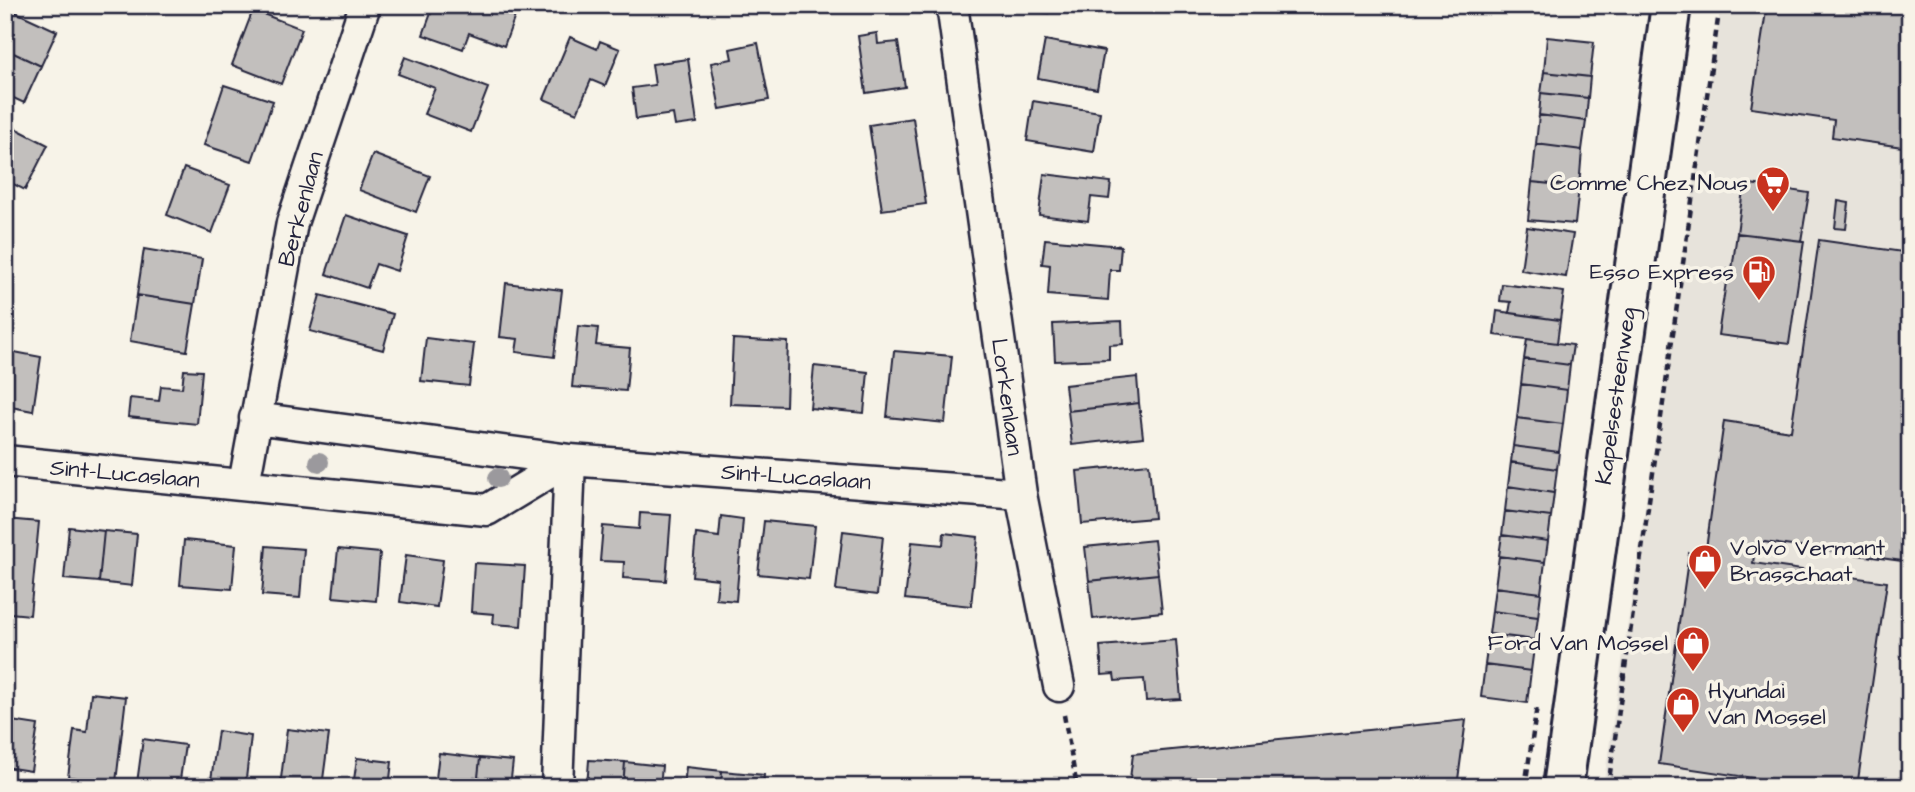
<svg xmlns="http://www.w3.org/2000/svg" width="1915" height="792" viewBox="0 0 1915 792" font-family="'Architects Daughter',sans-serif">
<rect width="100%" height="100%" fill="#f7f3e8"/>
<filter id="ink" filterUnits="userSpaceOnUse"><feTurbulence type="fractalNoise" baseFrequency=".0143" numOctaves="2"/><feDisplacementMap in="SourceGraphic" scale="14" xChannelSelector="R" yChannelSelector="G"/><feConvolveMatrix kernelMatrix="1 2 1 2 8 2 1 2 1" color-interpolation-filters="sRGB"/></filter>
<g filter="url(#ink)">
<path fill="#e7e3db" d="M1721,5H1910V787H1603Z"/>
<path fill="#c2bfbd" stroke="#22223b" stroke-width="2" d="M434,5H519L504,46L469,33L463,49L423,35Z
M1006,5H1049L1048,13Z
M1767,5H1910V148L1832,137L1834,120L1751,108Z
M7,8L57,31L41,66L5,49Z
M253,10L302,29L281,84L232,65Z
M877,33L878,44L898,42L905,87L866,93L858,36Z
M570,37L597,49L600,41L620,49L605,86L591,80L577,113L544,99Z
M1547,37L1594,42L1590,77L1544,72Z
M1045,40L1104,51L1097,89L1038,78Z
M758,43L769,100L720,109L711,63L732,59L730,49Z
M5,49L41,66L24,103L5,94Z
M405,57L488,88L471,132L424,114L435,88L398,74Z
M688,59L697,123L675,126L673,114L636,119L632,88L655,85L652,64Z
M1544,72L1590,77L1588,98L1541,93Z
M224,85L273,101L252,161L204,145Z
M1541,93L1588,98L1586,121L1539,115Z
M1033,101L1100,112L1094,152L1027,141Z
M1539,115L1586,121L1582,150L1536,144Z
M913,118L926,204L882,210L869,125Z
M5,123L48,145L25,190L5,180Z
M1536,144L1582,150L1579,187L1532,182Z
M373,154L430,176L416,212L359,190Z
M184,168L230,185L212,233L167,215Z
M1044,174L1111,182L1109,199L1091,197L1088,221L1039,215Z
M1532,182L1579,187L1575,224L1528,220Z
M1744,183L1809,193L1801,241L1737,233Z
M1838,201L1849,203L1846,229L1835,228Z
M346,215L408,236L397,271L376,264L367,288L326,274Z
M1527,227L1573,234L1566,277L1521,270Z
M1737,233L1804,241L1789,344L1718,335L1728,269L1732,270Z
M1045,239L1121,246L1119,270H1110L1108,300L1048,295L1050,265L1042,264Z
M1819,240L1910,253V562L1756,541L1753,563L1887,582L1857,787H1814L1659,764L1689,553L1705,556L1724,421L1791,431Z
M144,249L202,259L195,304L137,295Z
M506,283L562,290L554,357L516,352L518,339L500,337Z
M1502,284L1564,292L1560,320L1509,313L1511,302L1500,301Z
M137,295L195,304L187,351L130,341Z
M320,295L393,314L383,350L310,331Z
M1497,311L1560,320L1557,343L1494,335Z
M1122,321L1123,344L1109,345V359L1055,361L1053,324Z
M578,326L598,328L596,345L630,348L626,391L572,387Z
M426,338L474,344L469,386L421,381Z
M733,339L788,342L786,406L730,404Z
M1527,339L1573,345L1570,365L1524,359Z
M9,351L41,357L33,411L5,406Z
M894,351L952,356L945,423L887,417Z
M1524,359L1570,365L1567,390L1521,384Z
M814,366L868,372L864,413L810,408Z
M184,370L202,371L197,424L128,417L130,398L159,401L161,386L182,388Z
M1137,377L1139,403L1068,411L1065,385Z
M1521,384L1567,390L1563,424L1517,418Z
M1139,403L1143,437L1072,445L1068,411Z
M1517,418L1563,424L1559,452L1513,446Z
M1513,446L1559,452L1557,469L1511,462Z
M1511,462L1557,469L1554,493L1508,486Z
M1149,464L1154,518L1082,524L1077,471Z
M1508,486L1554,493L1551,517L1505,511Z
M1505,511L1551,517L1548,541L1502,535Z
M640,513L671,515L666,581L623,578L624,562L600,561L603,526L639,529Z
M721,516L743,519L736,601L716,599L718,579L692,576L696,534L719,537Z
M5,519L39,522L30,615L10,613L12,589L5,588Z
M764,521L815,526L809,579L758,574Z
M69,527L104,531L99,582L64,579Z
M104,531L137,534L132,586L99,582Z
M843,531L883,536L877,595L836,590Z
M944,533L978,537L971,606L905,599L912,542L943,545Z
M1502,535L1548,541L1545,562L1499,556Z
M184,540L236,545L232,589L180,585Z
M1154,540L1158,574L1089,581L1085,547Z
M266,546L304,549L300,598L262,595Z
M338,549L380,553L376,601L333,597Z
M406,555L443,560L437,607L400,602Z
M1499,556L1545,562L1541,593L1495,587Z
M474,563L525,566L521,626L493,624L494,614L471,612Z
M1158,574L1162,612L1093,619L1089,581Z
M1495,587L1541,593L1538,617L1492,611Z
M1492,611L1538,617L1535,640L1489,634Z
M1489,634L1535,640L1531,671L1485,665Z
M1176,640L1181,699L1146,701L1144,679L1115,681L1114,674L1102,675L1100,646Z
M1485,665L1531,671L1527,703L1481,697Z
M91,693L126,697L116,782L68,777L74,730L87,732Z
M5,720L38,725L31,771L5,767Z
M1466,720L1457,787H1129L1133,754Z
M287,729L329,734L322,787H280Z
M218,731L251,736L245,787H210Z
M143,739L185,745L179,787L137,783Z
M439,753L480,758L477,787H435Z
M357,758L392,762L389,787H353Z
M480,758L513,761L510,787H477Z
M589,760L625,762L623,787H587Z
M625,762L662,766L660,787H623Z
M686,767L722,771L721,787H684Z
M722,771L764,775L763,787H721Z"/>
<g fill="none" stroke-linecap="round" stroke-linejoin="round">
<g stroke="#22223b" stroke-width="35">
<path id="minor" d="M952,5L1021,494L1059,686
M255,418L570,460L1021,494
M5,461L487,510L570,460
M244,484L292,223L365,5
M557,787L570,460"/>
</g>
<g stroke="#22223b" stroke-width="44">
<path id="major" d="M1563,787L1671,5"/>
</g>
<path stroke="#22223b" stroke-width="4.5" stroke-dasharray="7 5" stroke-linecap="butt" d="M1064,715L1077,787
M1525,787L1537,706
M1608,787L1720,5"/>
<use href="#minor" stroke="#f7f3e8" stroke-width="30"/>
<use href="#major" stroke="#f7f3e8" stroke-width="38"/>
</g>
<g fill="#9b999d">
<circle cx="319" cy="462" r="10"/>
<circle cx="498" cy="478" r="10"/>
</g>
</g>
<defs>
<g id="supermarket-pin" transform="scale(1.75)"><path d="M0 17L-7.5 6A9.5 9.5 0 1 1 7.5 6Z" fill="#c8321e" stroke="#f7f3e8"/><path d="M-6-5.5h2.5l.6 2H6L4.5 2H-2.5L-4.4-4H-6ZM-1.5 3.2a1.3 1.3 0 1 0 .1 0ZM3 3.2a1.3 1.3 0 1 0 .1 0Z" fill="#fff"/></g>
<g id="fuel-pin" transform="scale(1.75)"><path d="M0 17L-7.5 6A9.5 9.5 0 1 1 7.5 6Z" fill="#c8321e" stroke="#f7f3e8"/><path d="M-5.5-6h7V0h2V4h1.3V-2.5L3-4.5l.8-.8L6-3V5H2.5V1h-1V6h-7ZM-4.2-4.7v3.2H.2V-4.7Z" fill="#fff"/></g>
<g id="shop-pin" transform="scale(1.75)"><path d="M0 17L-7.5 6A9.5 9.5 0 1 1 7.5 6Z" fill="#c8321e" stroke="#f7f3e8"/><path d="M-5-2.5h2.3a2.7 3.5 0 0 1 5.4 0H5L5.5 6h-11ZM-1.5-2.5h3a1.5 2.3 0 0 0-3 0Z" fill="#fff"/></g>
</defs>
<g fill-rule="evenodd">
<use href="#supermarket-pin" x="1773" y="183"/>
<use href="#fuel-pin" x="1759" y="272"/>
<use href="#shop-pin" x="1705" y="561"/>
<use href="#shop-pin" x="1693" y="643"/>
<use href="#shop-pin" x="1683" y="704"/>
</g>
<g text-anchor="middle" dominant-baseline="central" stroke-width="7" stroke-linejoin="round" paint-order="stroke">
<g font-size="23" fill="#22223b" stroke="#f7f3e8" text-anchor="end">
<text x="1748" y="183">Comme Chez Nous</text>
<text x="1734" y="272">Esso Express</text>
<text x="1730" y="548" text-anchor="start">Volvo Vermant<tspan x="1730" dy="26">Brasschaat</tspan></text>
<text x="1668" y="643">Ford Van Mossel</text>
<text x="1708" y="691" text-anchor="start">Hyundai<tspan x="1708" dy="26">Van Mossel</tspan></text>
</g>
<g font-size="23" fill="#22223b" stroke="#f7f3e8">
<text transform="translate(301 209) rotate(-75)">Berkenlaan</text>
<text transform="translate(1616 396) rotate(-82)">Kapelsesteenweg</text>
<text transform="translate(1007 397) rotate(82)">Lorkenlaan</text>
<text transform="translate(125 474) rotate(5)">Sint-Lucaslaan</text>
<text transform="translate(796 477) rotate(4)">Sint-Lucaslaan</text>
</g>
</g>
<rect width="1915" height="792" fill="none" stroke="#f7f3e8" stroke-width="28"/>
<rect x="14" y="14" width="1887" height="764" fill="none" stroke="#22223b" stroke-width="2.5" filter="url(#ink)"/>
</svg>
